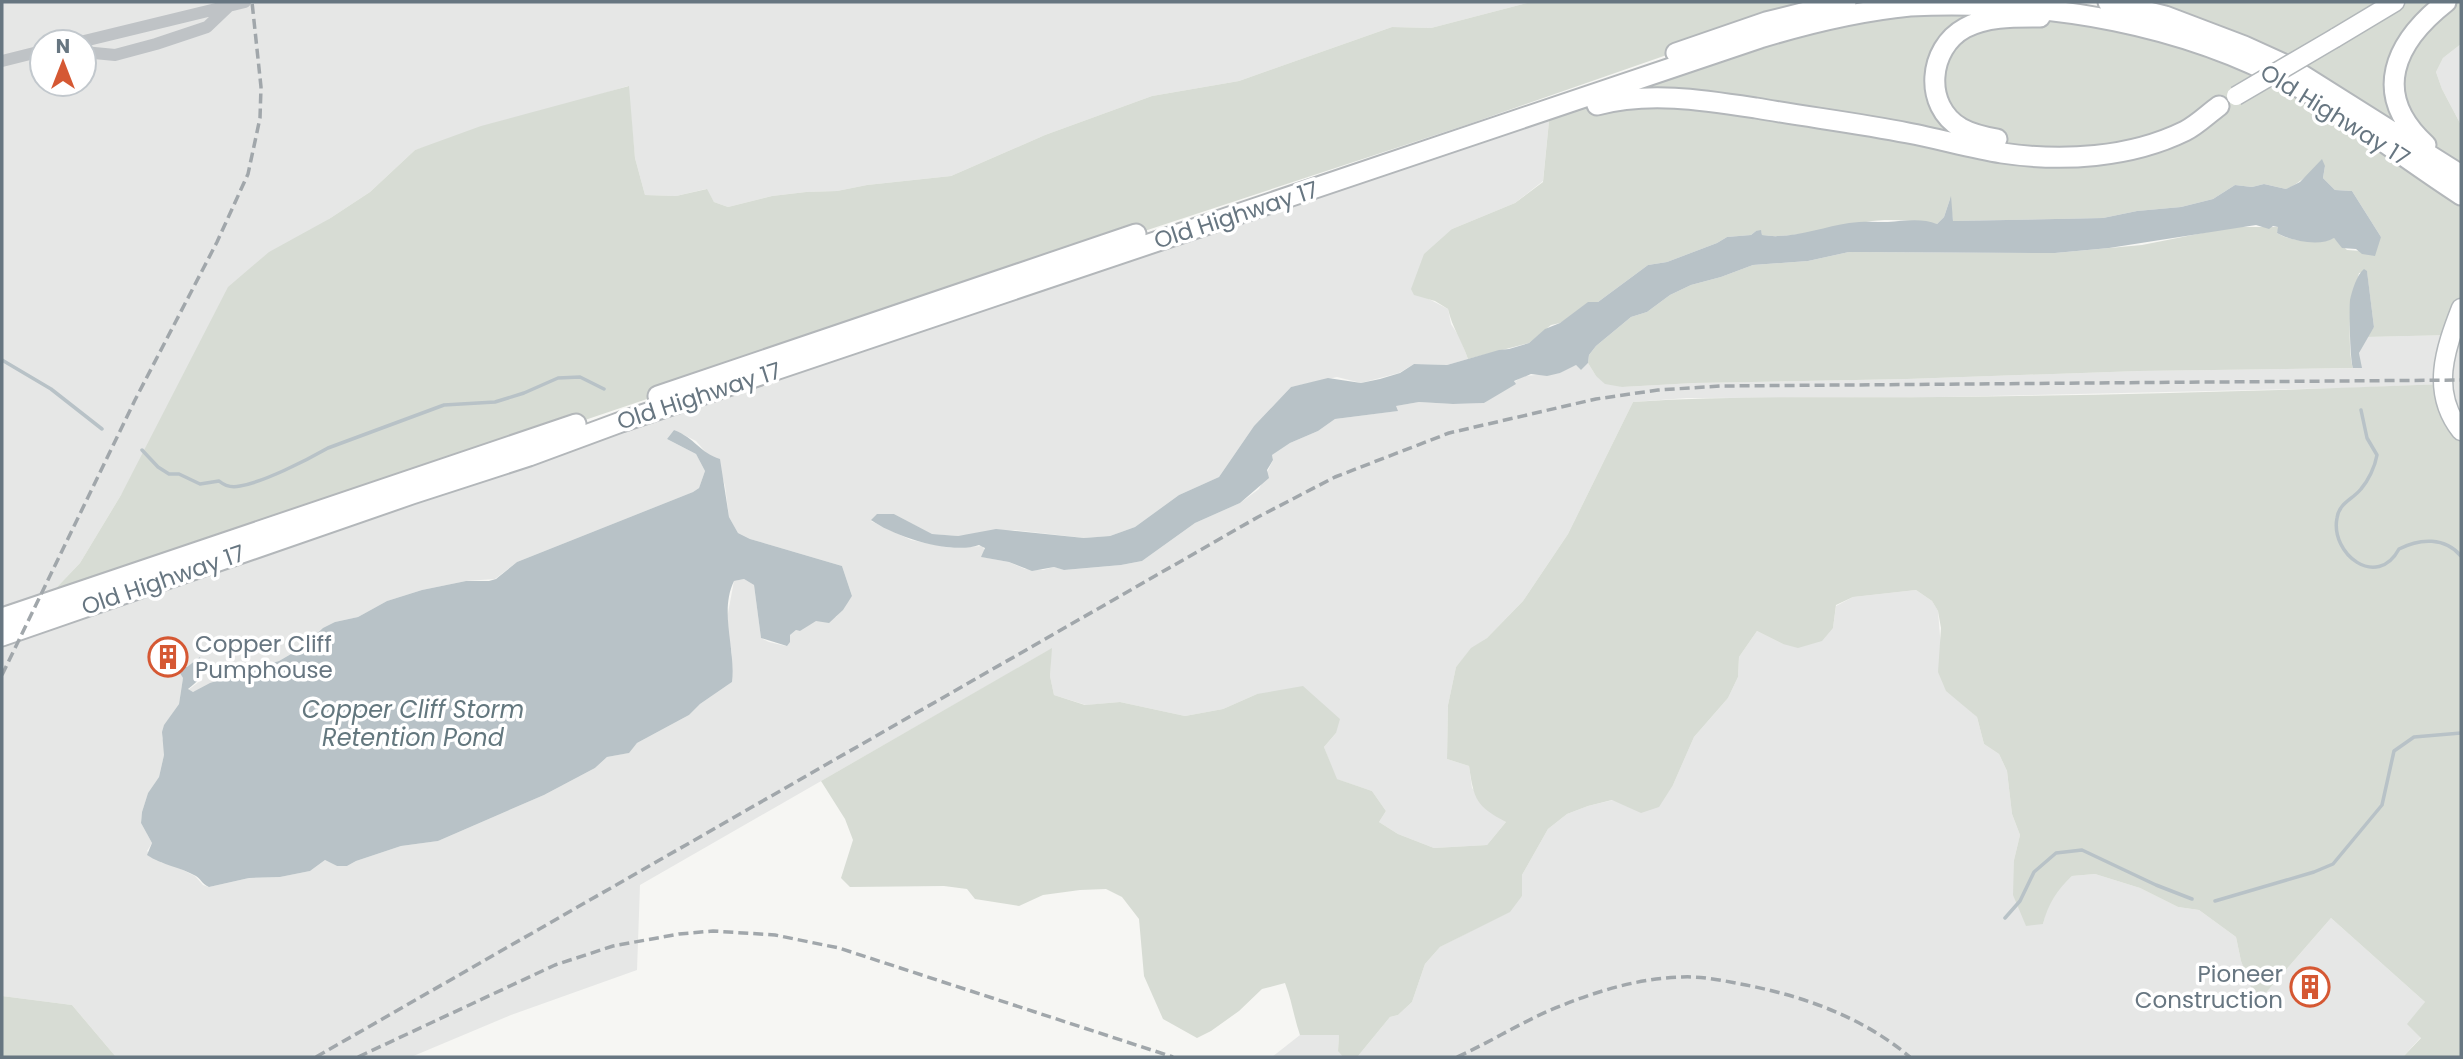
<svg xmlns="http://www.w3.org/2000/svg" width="2463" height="1059" viewBox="0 0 2463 1059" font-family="Poppins,sans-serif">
<rect width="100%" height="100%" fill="#f6f6f3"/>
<path fill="#e6e7e6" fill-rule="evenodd" d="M2,2H1531L1431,28L1392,27L1239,81L1152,96L1045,135L951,176L867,185L837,191L806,192L772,196L728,207L714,202L706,189L676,196L645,195L635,158L628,86L415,150L370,192L329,219L121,495L80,563L41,604L2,617ZM42,42H84V84H42Z
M2461,44V125L2442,89L2436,72L2443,58Z
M1550,111L1543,181L1515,203L1452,229L1423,296L1448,309L1451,324L1460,338L1468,359L1447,365L1414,364L1399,373L1361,383L1337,377L1291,387L1254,426L1219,477L1179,495L1135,527L1110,536L1084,538L1014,530L958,536L931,534L894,514L871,521L911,540L951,548L983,546L985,553L982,557L1009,562L1025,569L1043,570L1054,567L1065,570L1121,565L1142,561L1195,523L1240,503L1259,489L1273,460L1272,455L1290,443L1318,431L1335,419L1397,411L1395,406L1419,402L1453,404L1484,403L1523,376L1560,373L1571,366L1576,365L1581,370L1588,363L1596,376L1622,387L1694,383L1907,379L2139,371L2361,368L2359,353L2366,337L2452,335L2461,309V430L2442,384L2347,388L1940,397L1687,398L1633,402L1568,534L1523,601L1487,638L1471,649L1456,667L1448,705L1447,759L1469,766L1472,788L1506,822L1487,845L1434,848L1398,834L1379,822L1386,811L1372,791L1336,779L1324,747L1336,733L1257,694L1223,709L1185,716L1120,702L1086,705L1054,695L1050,676L1051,649L640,885L637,970L511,1015L411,1057H116L72,1005L2,996V637ZM674,430L696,441L720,469L725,486L729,517L738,533L750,539L842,566L852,596L836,617L816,620L800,631L796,630L790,635L786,646L769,642L761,638L754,585L744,579L734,581L728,613V635L732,653V682L700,704L689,715L637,743L628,753L607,757L595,768L544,795L438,841L401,846L356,861L347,866H337L325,860L310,871L280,877L249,878L209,887L203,885L195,876L171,864L162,863L147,851L152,843L141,823L142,812L148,793L159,777L164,755L165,745L162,738L164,726L179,704L183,678L178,670L187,667L200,681L188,690L193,692L279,661L303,647L335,622L358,617L387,601L422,590L466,581L495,579L517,562L693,492L699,488L705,471L696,454L667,439Z
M1916,590L1932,601L1938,611L1941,648L1963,704L1977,717L1984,744L1999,754L2007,771L2012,814L2020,835L2014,860L2043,924L2047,907L2060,887L2072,876L2095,874L2140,888L2178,907L2199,910L2236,937L2241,961L2258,1002L2331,918L2425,1002L2421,1037L2403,1057H1354L1358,1056L1390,1017L1398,1015L1412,1002L1425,964L1440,947L1471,931L1522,896V875L1548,829L1567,814L1588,806L1613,800L1625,805L1673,785L1694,737L1728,698L1738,677L1739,657L1757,631L1783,644L1833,628L1836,606L1853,597Z
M1322,1034L1339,1035L1338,1050L1343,1057H1272L1300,1035Z"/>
<path fill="#d7dcd4" d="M1531,2H1841L1727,34L1469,124L1108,243L41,604L80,563L121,495L228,287L269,252L329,219L370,192L415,150L481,126L629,86L635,158L645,195L676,196L707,189L714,202L728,207L772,196L806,192L837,191L867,185L951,176L1045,135L1152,96L1239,81L1392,27L1431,28Z
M2112,2H2461V44L2443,58L2436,72L2442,89L2461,125V174Z
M2067,11L2257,67L2461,196V309L2452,335L2366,337L2374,327L2367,272L2359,273C2358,279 2356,282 2354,288C2349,302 2348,355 2353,368L2139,371L1907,379L1694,383L1622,387L1605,384L1596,376L1588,363L1589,355L1596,346L1631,317L1647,312L1670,295L1691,285L1721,277L1753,265L1808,261L1849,252L2055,253L2142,245L2233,227H2279L2277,233C2295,244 2314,241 2334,238L2347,250L2361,251L2381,237L2352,191L2335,190L2323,178L2325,166C2309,170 2301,184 2286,189L2264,184L2252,187L2235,185L2213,199L2181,207L2137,211L2103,218L1953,221L1950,199L1944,217L1937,224C1914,221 1889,218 1866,222C1836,226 1791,240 1762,235L1761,231H1756L1751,235L1727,237L1717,243L1667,262L1648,265L1598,302L1560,323L1551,325L1529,343L1468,359C1462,341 1452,327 1448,309L1435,301L1414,295L1411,289L1424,254L1452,229L1515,203L1543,182L1550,111L1843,17Z
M2443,384L2461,430V1057H2403L2421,1038L2407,1024L2425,1002L2331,918L2257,1003L2241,961L2236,937L2199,910L2178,907L2140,888L2095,874L2072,876C2057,890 2048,904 2043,924L2026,926L2013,895L2014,860L2020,835L2012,814L2007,771L1999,754L1984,744L1977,717L1946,691L1938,672L1941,628L1938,611L1932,601L1916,590L1853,597L1836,605L1833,628L1822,641L1798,648L1783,644L1757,631L1739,657L1738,677L1728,698L1694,737L1673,785L1659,807L1641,813L1612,800L1588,806L1567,814L1548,829L1522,875V896L1510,912L1440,947L1425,964L1412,1002L1398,1015L1390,1017L1358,1056L1343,1057L1338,1051L1339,1035H1300C1294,1018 1292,1001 1285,983L1262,989L1239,1011L1211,1031L1197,1038L1163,1019L1144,976L1139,919L1122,897L1106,889L1080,890L1043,895L1019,906L975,899L967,889L944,886L850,887L841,878L853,840L845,819L821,781L1052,648L1050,676L1054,695L1085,705L1120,702L1185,716L1223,709L1257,694L1303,686L1340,719L1336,733L1324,747L1337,779L1372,791L1386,811L1379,822L1398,834L1434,848L1487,845L1506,822C1476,806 1474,800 1469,766L1447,759L1448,705L1456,667L1471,648L1487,638L1523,601L1568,534L1633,402C1735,395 1837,398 1940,397C2107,395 2275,391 2443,384Z
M2,996L72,1005L116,1057H2Z"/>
<path fill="#b8c2c7" d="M2322,159L2325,166L2323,178L2335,190L2352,191L2381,237L2375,256L2362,254L2356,249L2342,248L2334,238C2320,247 2291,241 2277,233L2278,227L2273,226L2269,229L2256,225L2109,248L2055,253L1849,252L1808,261L1753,265L1721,277L1691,285L1670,295L1647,312L1631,317L1596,346L1589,355L1588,363L1581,370L1576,365L1560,373L1547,376L1531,374L1514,381L1516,384L1484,403L1453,404L1419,402L1396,406L1398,411L1335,419L1318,431L1290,443L1272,455L1273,460L1267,470L1269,478L1240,503L1195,523L1142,561L1121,565L1064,570L1054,567L1032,571L1009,562L981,557L985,548L979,545C952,555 895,537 871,520L877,514H894L932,534L958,536L996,529L1084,538L1110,536L1135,527L1179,495L1219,477L1254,426L1291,387L1328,378L1361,383L1380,379L1400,373L1414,364L1447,365L1499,350L1509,349L1529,343L1545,329L1560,323L1588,302H1598L1648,265L1667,262L1717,243L1727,237L1751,235L1756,231L1761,230L1762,235C1790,240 1822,227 1849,223C1863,221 1875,222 1888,222C1904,221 1922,218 1937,224L1944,217L1951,196L1953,221L2103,218L2137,211L2181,207L2213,199L2235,185L2252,187L2264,184L2286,189L2300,182Z
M2364,269L2367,271L2374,327L2359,353L2362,368H2353C2350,360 2349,309 2350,300C2352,291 2357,274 2364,269Z
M674,430C695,438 700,453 720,459L729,517L738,533L750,539L842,566L852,596L843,610L829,623L816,621L800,631L796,630L790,635V642L787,646L761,638L754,585L744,579L734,581C719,612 736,649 732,682L700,704L689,715L637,743L629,753L607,757L595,768L544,795L438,841L401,846L356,861L347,866H337L325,860L310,871L280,877L249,878L209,887C202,884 202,880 196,876C180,867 162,865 147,855L152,843L141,823L142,812L148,793L159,777L164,755L162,732L164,725L179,704L183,678L178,670L180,666L187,667L200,657C204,677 202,677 188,689L193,692L210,683L279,661L303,647L323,628L335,622L358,617L387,601L422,590L466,581H489L496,579L517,562L693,492L699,488L705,471L696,454L667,439Z"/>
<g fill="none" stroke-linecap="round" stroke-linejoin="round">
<path stroke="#b8c2c7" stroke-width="3.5" d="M2,360L51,389L102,429
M2361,410L2367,438L2377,455C2375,467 2368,481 2361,489C2352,500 2339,503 2337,518C2330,554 2377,590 2399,549C2420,538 2445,537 2461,556
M142,450L158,467L169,474H179L200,484L219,481C225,486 232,488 240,486C264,482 307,460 328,448L444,405L495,402L524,393L558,378L580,377L604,389
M2215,901L2314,872L2333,864L2382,805L2394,751L2414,737L2461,733
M2005,918L2020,901L2034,872L2056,853L2082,850L2156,885L2192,899"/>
<g stroke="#b2b7ba" stroke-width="21">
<path id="secondary" d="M2335,38L2395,2
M2461,308C2445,349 2430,392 2461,431"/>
</g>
<g stroke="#b3b7ba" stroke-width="23">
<path id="primary" d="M2108,2L2165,16L2244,46L2288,66L2461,175
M1676,53L1766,22L1846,2
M1597,105C1648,91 1704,100 1756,108C1807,117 1858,123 1908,133C1940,139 1971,148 2002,153C2062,162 2130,158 2185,131C2197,125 2208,114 2219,106
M1997,139C1985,137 1972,134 1961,128C1923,106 1928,48 1965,28C1987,16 2016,17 2040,17
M2426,145C2370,94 2395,42 2446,2
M658,396L1136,234
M2,618L576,424
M2,636L412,494L529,456L621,422L1760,38C1809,23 1859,11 1910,6C2047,0 2188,23 2307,92C2360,123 2410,162 2461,195"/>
</g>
<path stroke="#bfc3c6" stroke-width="12" d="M80,42L245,2
M84,52L115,55L156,44L207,27L229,6
M2,61L42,51"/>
<use href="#secondary" stroke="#fff" stroke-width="18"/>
<use href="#primary" stroke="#fff" stroke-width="19"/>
<path stroke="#a1a7ab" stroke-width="3.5" stroke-dasharray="10 5" stroke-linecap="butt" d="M2,675L135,400L217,242L248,174L260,118L261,87L252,2
M316,1057L1258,517L1335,477L1449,433L1596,399L1658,390L1721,386L2461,380
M358,1057L555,965L613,946L679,934L713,931L775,935L839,948L1173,1057
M1457,1057C1493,1041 1526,1019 1563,1005C1600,990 1642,978 1682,977C1703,976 1725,981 1746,985C1806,997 1862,1017 1910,1057"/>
<g stroke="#b2b7ba" stroke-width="21" stroke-linecap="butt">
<path id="secondary-bridge" d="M2236,96L2335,38"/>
</g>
<use href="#secondary-bridge" stroke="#fff" stroke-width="18"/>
</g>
<defs>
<g id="building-ring" transform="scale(2.0125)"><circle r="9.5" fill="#fff" stroke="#d55833" stroke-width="1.5"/><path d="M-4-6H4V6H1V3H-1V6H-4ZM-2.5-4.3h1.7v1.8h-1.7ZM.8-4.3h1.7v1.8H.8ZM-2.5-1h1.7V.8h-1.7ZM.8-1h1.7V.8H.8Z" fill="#d55833"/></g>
</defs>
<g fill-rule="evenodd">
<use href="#building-ring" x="168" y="657"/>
<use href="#building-ring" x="2310" y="987"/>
</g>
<g text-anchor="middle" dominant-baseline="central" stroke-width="7" stroke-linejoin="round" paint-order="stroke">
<g font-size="23" fill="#677681" stroke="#fff">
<text transform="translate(2335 115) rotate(32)">Old Highway 17</text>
<text transform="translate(1236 215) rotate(-18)">Old Highway 17</text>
<text transform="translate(699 396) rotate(-18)">Old Highway 17</text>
<text transform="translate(163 580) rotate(-19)">Old Highway 17</text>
</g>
<g font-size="23" fill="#677681" stroke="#fff" text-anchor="start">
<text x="195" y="644">Copper Cliff<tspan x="195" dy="26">Pumphouse</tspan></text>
<text x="2283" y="974" text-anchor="end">Pioneer<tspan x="2283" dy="26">Construction</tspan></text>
</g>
<g font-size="24" font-style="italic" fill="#63777e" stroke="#fff">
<text x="413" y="709">Copper Cliff Storm<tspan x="413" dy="28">Retention Pond</tspan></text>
</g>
</g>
<rect width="2463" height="1059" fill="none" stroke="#677681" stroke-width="7"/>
<g transform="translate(63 63)"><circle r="33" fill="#ffffff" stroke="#c2c8cd" stroke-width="2"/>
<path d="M0-5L12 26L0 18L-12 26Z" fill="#d55833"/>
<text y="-10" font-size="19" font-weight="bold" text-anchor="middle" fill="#677681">N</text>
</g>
</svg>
